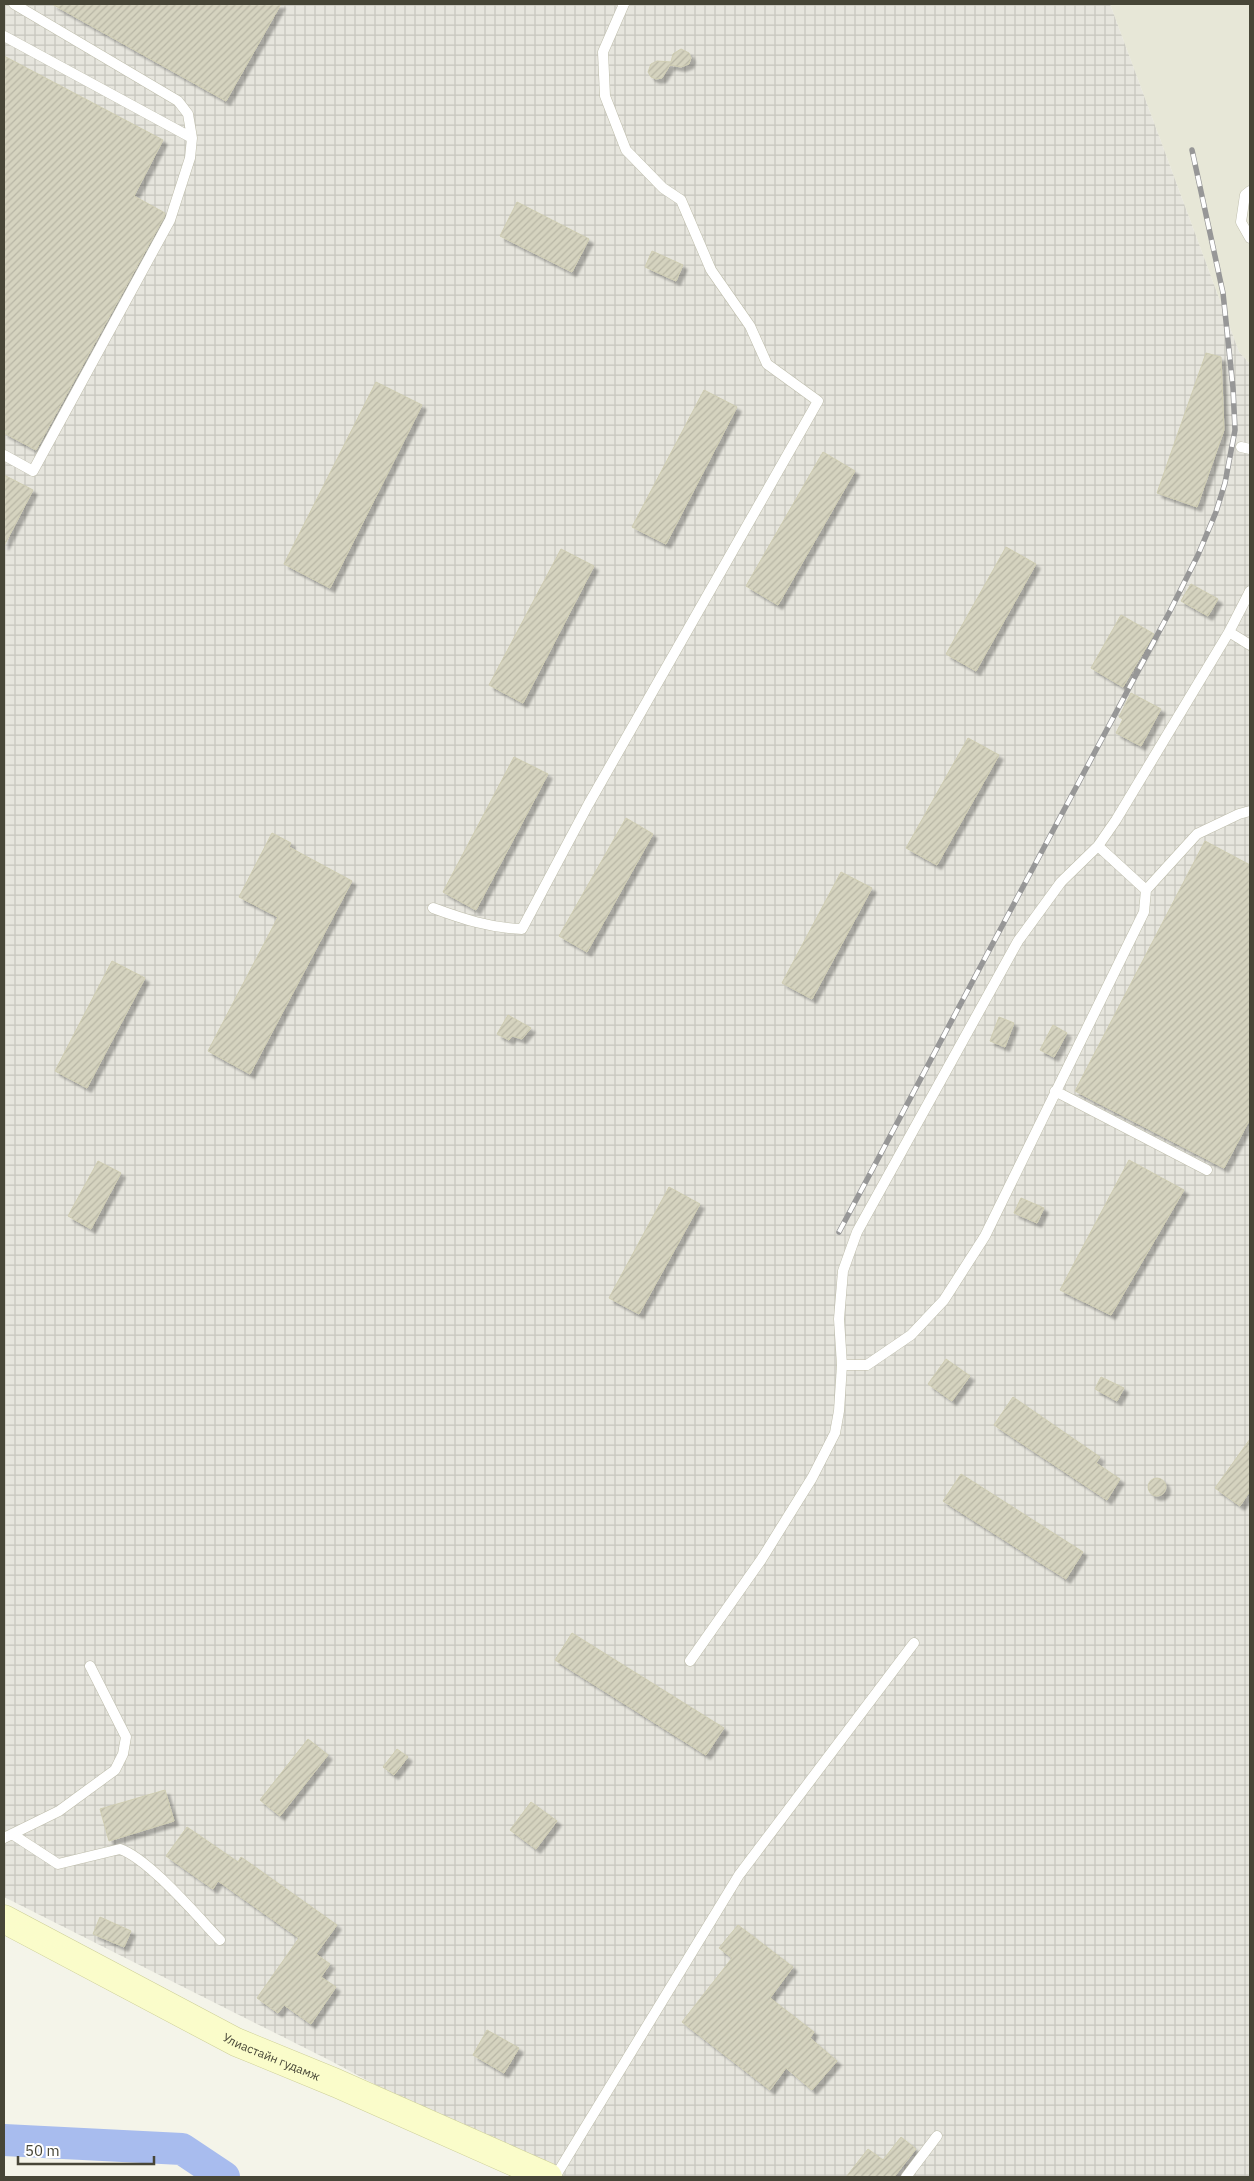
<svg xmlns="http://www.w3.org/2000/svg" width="1254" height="2181" viewBox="0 0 1254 2181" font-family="'IBM Plex Sans',sans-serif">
<defs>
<pattern id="industrial-grid" width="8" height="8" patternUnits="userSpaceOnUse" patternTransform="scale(1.25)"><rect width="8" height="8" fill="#e6e5dd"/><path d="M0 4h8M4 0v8" fill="none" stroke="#c7c6be"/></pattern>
<pattern id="building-hatch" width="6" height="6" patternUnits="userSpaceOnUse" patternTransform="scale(1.25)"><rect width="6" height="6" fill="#d5d3bf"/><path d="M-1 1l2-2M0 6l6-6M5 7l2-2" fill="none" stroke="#b8b6a5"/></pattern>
<filter id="shadow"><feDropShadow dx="4.5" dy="4.5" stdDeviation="1" flood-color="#0004"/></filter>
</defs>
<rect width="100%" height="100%" fill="#f4f4e9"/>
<path fill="#e7e7d7" d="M1110,4H1250V364L1239,352Z"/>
<path fill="url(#industrial-grid)" d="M4,4H1110L1239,352L1250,364V2177H548L331,2061L4,1897Z"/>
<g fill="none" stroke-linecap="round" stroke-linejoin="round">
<path stroke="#a8bcee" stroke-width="32" d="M4,2140L182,2149L224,2177"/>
</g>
<path fill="url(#building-hatch)" stroke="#cfcdb2" filter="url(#shadow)" d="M52,4H281L226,101Z
M681,49L689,53L691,58L689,64L681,67L670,65L662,78L656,79L651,77L648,72L651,64L657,61L671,62L673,54Z
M4,56L163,140L134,196L165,213L164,217L36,450L4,433Z
M517,202L589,239L572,272L500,236Z
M652,251L683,265L676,281L645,267Z
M1206,353L1221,357L1224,430L1197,507L1157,493Z
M376,382L422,405L330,588L284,564Z
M704,390L737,407L666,544L632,527Z
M823,452L855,471L778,605L746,586Z
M4,475L33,490L4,546Z
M1006,547L1036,564L976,671L946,654Z
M561,549L594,566L523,703L489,685Z
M1191,584L1218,599L1208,616L1181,601Z
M1121,615L1154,634L1123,687L1091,668Z
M1131,693L1161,709L1141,746L1116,733L1123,719L1119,717Z
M968,738L999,755L937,865L906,848Z
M514,757L548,774L476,910L443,892Z
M626,818L653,834L587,952L559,936Z
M272,833L291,843L289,847L352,881L250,1074L208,1051L278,917L239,897Z
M1205,841L1250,865V1119L1224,1168L1075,1091Z
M841,872L872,888L812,999L782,983Z
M112,961L145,978L87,1088L55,1071Z
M508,1015L531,1028L522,1039L512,1036L509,1040L497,1034Z
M999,1017L1014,1023L1005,1047L990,1041Z
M1053,1025L1067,1033L1054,1057L1040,1050Z
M1129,1160L1184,1190L1111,1315L1060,1290Z
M98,1161L121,1173L91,1229L68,1216Z
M669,1187L700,1204L639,1314L609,1298Z
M1021,1198L1044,1208L1037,1223L1014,1213Z
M946,1359L970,1376L952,1401L928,1384Z
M1101,1377L1124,1388L1117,1401L1095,1389Z
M1013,1397L1100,1457L1096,1463L1120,1479L1107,1500L994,1425Z
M1250,1439V1491L1240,1506L1215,1488Z
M961,1474L1083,1552L1066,1579L943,1501Z
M1148 1487a9 9 0 1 1 18 0a9 9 0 1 1-18 0Z
M572,1633L724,1728L706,1755L555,1660Z
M308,1739L328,1755L280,1816L260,1800Z
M397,1749L408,1757L394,1775L383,1767Z
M165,1790L174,1821L109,1841L100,1809Z
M531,1802L557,1821L536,1849L510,1830Z
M187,1827L238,1862L241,1857L337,1925L316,1954L330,1964L321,1977L336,1987L311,2024L284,2005L278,2013L257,1998L299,1938L218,1881L213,1889L166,1856Z
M100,1917L131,1931L124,1947L93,1934Z
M738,1925L793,1967L770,1998L814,2032L810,2038L837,2061L812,2090L786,2068L770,2090L682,2022L732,1958L719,1948Z
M487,2030L519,2048L504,2073L473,2055Z
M901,2137L916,2149L894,2177H846L868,2149L883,2160Z"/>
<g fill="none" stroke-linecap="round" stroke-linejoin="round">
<g stroke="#bfbeac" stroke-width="11">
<path id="lane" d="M14,4L178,101L188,114L192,138
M4,36L192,138L190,158L170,220L33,471L4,455
M1250,191L1245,195L1241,222L1250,238
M1241,447L1250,449
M1229,632L1250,645
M1146,890L1197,834L1239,814L1250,811
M433,908C463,919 490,928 522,929L588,805L818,401L767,364L750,326L711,270L681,200L663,188L626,150L605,96L603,52L624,4
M1055,1091L1207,1170
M842,1365H867L911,1335L944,1300L985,1236L1144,912L1146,890L1098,846
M690,1661L761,1560L812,1478L835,1433L839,1411L842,1365L839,1319L843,1271L857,1232L1018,941L1061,882L1098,846L1116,820L1229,632L1250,591
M12,1834L58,1864L120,1849C149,1859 197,1916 220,1940
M4,1838L59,1811L115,1770L123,1754L126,1737L90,1666
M555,2177L739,1875L914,1643
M906,2177L937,2136"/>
</g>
<g stroke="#cdcf98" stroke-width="29">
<g id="secondary">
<path id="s1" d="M4,1919L236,2042L336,2083L548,2177"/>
</g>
</g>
<use href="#lane" stroke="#fff" stroke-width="10"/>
<use href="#secondary" stroke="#fafcca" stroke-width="28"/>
<g stroke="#979797" stroke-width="5.5">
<path id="rail" d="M839,1232L1169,613L1198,555L1216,512L1225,483L1235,430L1233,388L1223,293L1192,150"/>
</g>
<use href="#rail" stroke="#fff" stroke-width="4" stroke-dasharray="11" stroke-linecap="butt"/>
</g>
<g text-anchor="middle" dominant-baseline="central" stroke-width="5" stroke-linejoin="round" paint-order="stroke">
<g font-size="12" fill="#474637" stroke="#fff">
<text stroke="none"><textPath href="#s1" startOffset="301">Улиастайн гудамж</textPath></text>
</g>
</g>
<rect width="1254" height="2181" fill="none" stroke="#474637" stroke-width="10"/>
<path d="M18 2156v8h136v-8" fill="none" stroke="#474637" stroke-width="2.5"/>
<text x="25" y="2156" font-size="15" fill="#474637" stroke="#ffffff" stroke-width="4" paint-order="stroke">50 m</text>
</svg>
